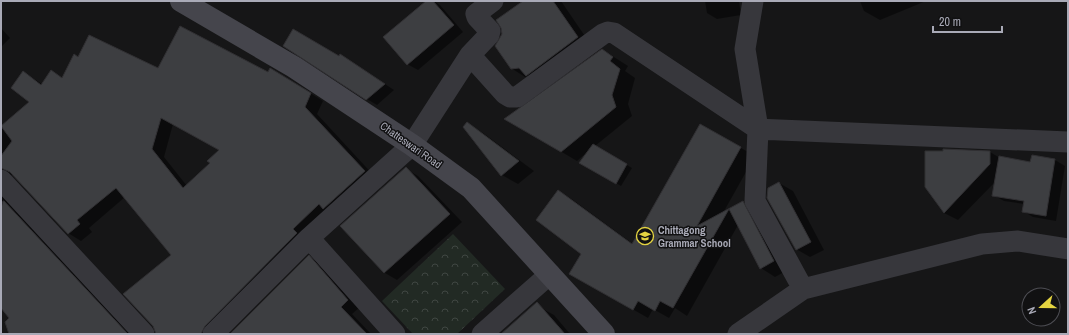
<svg xmlns="http://www.w3.org/2000/svg" width="1069" height="335" viewBox="0 0 1069 335" font-family="'Archivo Narrow',sans-serif">
<defs>
<pattern id="park-crowns" width="20" height="18" patternUnits="userSpaceOnUse"><rect width="20" height="18" fill="#222a24"/><path d="M2 6a3 3 0 1 1 6 0M12 15a3 3 0 1 1 6 0" fill="none" stroke="#3f4642"/></pattern>
</defs>
<rect width="100%" height="100%" fill="#161617"/>
<path fill="url(#park-crowns)" d="M453,234L505,289L457,334H413L382,301Z"/>
<path fill="#0007" fill-rule="evenodd" d="M427,1H434L440,5L463,32L418,70L407,64Z
M525,1H561L591,45L529,76L525,77L511,68Z
M705,1H739L741,15L717,19L707,13Z
M860,1H926L880,20L864,11Z
M1,28L10,38L1,47Z
M603,50L628,66L625,71L635,78L628,104L632,116L595,146L632,168L621,186L580,162L586,153L577,161L506,119Z
M339,57L350,61L394,90L377,105L367,99Z
M79,58L159,70L268,73L283,76L323,101L317,114L377,179L216,334H156L157,331L125,294L172,255L125,197L89,228L92,232L81,241L68,233L14,175H12L5,178L132,334H10L11,319L1,306V127L31,102L23,72L42,84L51,72L63,78ZM173,124L220,150L211,163L187,186L164,157Z
M467,124L483,133L534,171L518,184L502,175Z
M701,125L755,156L723,213L743,202L757,211L788,270L775,277L761,268L738,225L687,316L675,308L669,318L653,309L648,318L571,274L582,253L559,191L573,200L633,244Z
M944,150L990,152L1000,158L1031,163L1032,156L1055,160L1065,166L1056,221L1033,217L1023,211L1024,204L1004,201L993,195L996,181L958,220L944,213Z
M406,169L418,176L462,222L397,280L385,273L341,226Z
M779,183L793,191L824,250L810,257L796,249Z
M309,257L321,264L360,307L352,314L371,334H231Z
M539,307L554,315L570,334H502Z"/>
<path fill="#3d3e41" stroke="#313033" fill-rule="evenodd" d="M426,1H433L454,25L407,65L383,37Z
M523,1H553L578,37L526,76L519,68L511,69L495,46L502,34L501,28L496,20Z
M180,26L268,72L270,68L311,93L305,107L365,171L323,209L319,204L293,229L297,233L205,326L201,334H156L153,326L123,294L171,255L116,188L77,220L80,224L68,234L10,172L1,168V156L12,141L1,126L29,102L11,88L23,71L41,85L51,70L62,78L74,54L78,57L89,35L158,68ZM161,118L219,150L207,161L210,163L183,188L152,149Z
M293,29L339,56L340,54L385,84L366,100L283,46Z
M602,49L613,57L610,61L620,69L612,95L616,107L561,152L504,119Z
M467,122L519,161L501,176L463,127Z
M700,124L741,147L697,226L743,201L774,261L760,269L729,209L673,308L660,301L655,311L638,301L633,310L569,274L581,254L536,220L558,190L632,244Z
M593,144L627,164L616,184L579,163Z
M943,149L990,151V164L944,213L925,187V151H943Z
M1032,155L1055,159L1046,216L1022,212L1024,201L992,196L999,156L1030,162Z
M406,167L450,214L384,273L340,226Z
M779,182L811,242L796,250L767,198L768,188Z
M3,201H4L128,334H9L5,322L9,318L1,308V208Z
M309,255L348,300L341,307L367,334H230Z
M537,302L565,334H501Z"/>
<g fill="none" stroke-linecap="round" stroke-linejoin="round">
<path stroke="#37373c" stroke-width="21" d="M753,1L745,49L758,129L755,201L803,289
M470,55L505,94L510,97H517L603,34L608,32L614,33L758,129L1068,142
M1,180L144,334
M309,238L395,334
M213,334L309,238L412,145L470,55L489,35L490,31L477,17L476,14L493,1
M482,334L550,274
M738,334L803,289L982,244L1018,241L1068,249"/>
<path stroke="#45454c" stroke-width="22" d="M181,1L294,67L412,145L471,188L604,334"/>
</g>
<defs>
<g id="school-ring" transform="scale(0.9)"><circle r="9.5" fill="#111112" stroke="#e4d441" stroke-width="1.5"/><path d="M0-5L7-2L0 1L-7-2ZM-4 1L0 2.5L4 1V4Q0 6-4 4Z" fill="#e4d441"/></g>
</defs>
<g fill-rule="evenodd">
<use href="#school-ring" x="645" y="236"/>
</g>
<g text-anchor="middle" dominant-baseline="central" stroke-width="3" stroke-linejoin="round" paint-order="stroke">
<g font-size="11" fill="#a9aab7" stroke="#111112">
<text transform="translate(411 145) rotate(35)">Chatteswari Road</text>
</g>
<g font-size="11" font-weight="bold" fill="#a9aab7" stroke="#111112" text-anchor="start">
<text x="658" y="230">Chittagong<tspan x="658" dy="13">Grammar School</tspan></text>
</g>
</g>
<rect width="1069" height="335" fill="none" stroke="#a9aab7" stroke-width="4"/>
<g transform="translate(1041 307) rotate(249)"><circle r="19" fill="#111112" stroke="#4e4e54"/>
<path d="M0-3L7 15L0 10L-7 15Z" fill="#e4d441"/>
<text y="-6" font-size="11" font-weight="bold" text-anchor="middle" fill="#a9aab7">N</text>
</g>
<path d="M933 26v6h69v-6" fill="none" stroke="#a9aab7" stroke-width="2"/>
<text x="939" y="26" font-size="12" fill="#a9aab7" stroke="#111112" stroke-width="3" paint-order="stroke">20 m</text>
</svg>
